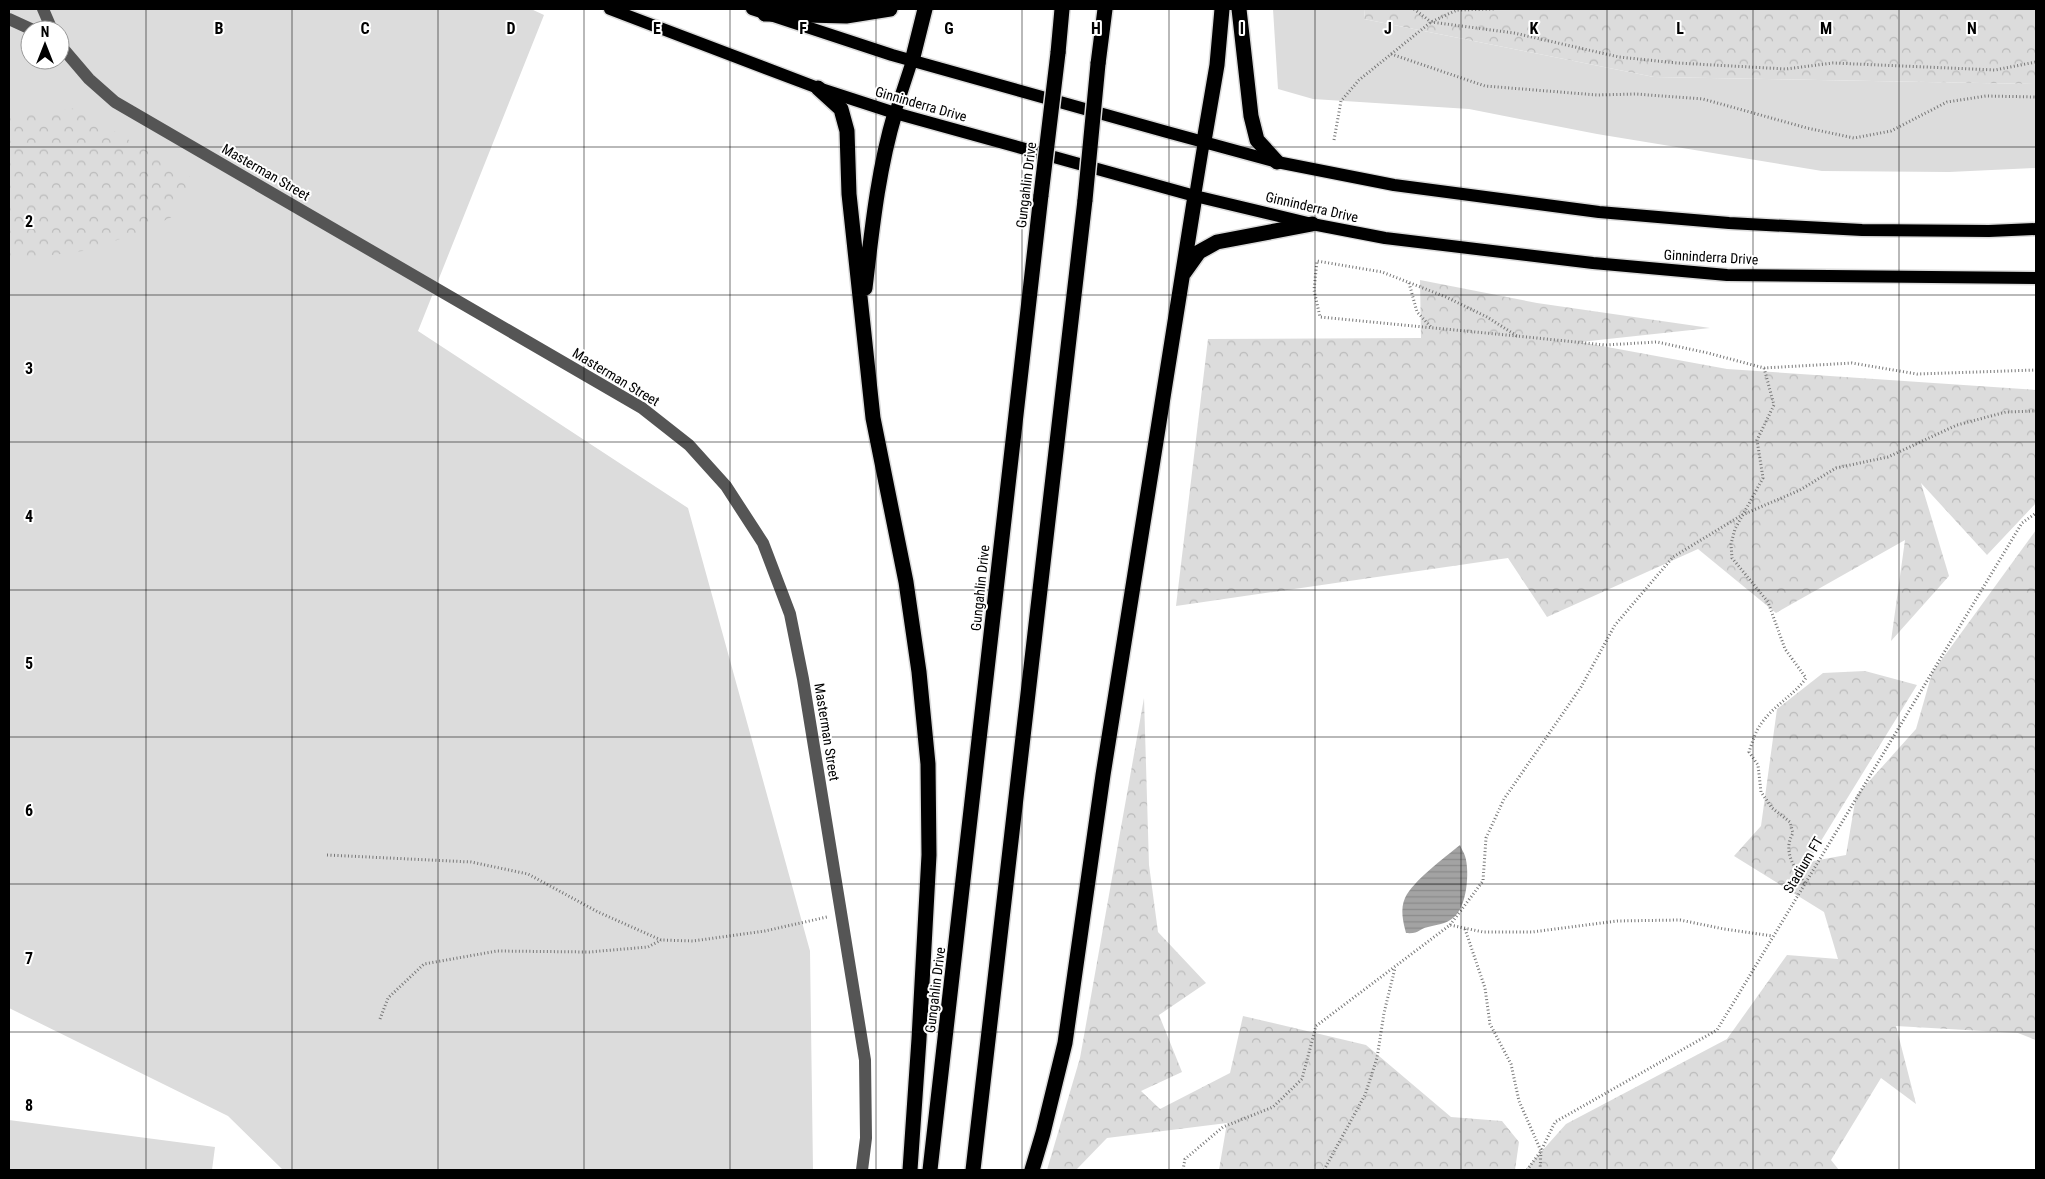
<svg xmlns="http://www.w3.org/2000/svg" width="2045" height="1179" viewBox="0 0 2045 1179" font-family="'Roboto Condensed',sans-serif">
<defs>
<pattern id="forest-crowns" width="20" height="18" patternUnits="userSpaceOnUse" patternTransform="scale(1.25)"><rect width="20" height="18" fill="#dcdcdc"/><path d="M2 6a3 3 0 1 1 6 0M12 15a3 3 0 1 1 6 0" fill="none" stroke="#bbb"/></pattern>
<pattern id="water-rules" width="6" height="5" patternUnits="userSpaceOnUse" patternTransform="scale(1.25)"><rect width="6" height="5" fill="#a3a3a3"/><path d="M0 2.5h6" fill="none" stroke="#8b8b8b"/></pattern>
</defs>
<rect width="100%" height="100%" fill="#fff"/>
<path fill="#dcdcdc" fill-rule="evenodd" d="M9,9H531L544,15L418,331L688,508L810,951L813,1170H283L228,1116L9,1008ZM30,30H60V60H30Z
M1273,9H1365L1364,19L1654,77L2036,84V168L1949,172L1822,171L1597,134L1469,109L1313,99L1278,89Z
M9,1120L215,1147L212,1170H9Z"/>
<path fill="url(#forest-crowns)" d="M1365,9H2036V84L1654,77L1364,19Z
M76,108L192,178L172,217L142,231L90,250L9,261V118Z
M1420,280L1537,303L1710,328L1580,342L1727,369L2036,390V503L1987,555L1921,483L1949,576L1891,641L1905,540L1776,613L1698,549L1547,617L1508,558L1176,606L1208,339L1421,338Z
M2036,530V1040L2018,1033L1896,1026L1916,1104L1881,1078L1831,1160L1839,1170H1525L1566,1124L1727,1039L1787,955L1838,959L1824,912L1734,856L1761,826L1777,709L1823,673L1865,671L1917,685L1808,862L1846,855L1856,796L1916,729L1932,673Z
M1144,698L1149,865L1158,932L1206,983L1159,1015L1182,1072L1141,1091L1160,1109L1230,1073L1243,1016L1366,1045L1451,1117L1502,1121L1519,1142L1515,1170H1219L1227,1123L1107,1138L1076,1170H1047L1080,1058Z"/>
<path fill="url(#water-rules)" d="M1460,845C1461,849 1464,852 1465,856C1470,871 1467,908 1453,918C1446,924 1436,925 1428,927C1418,929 1420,934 1406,933C1403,922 1400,909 1405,898C1414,880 1444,858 1460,845Z"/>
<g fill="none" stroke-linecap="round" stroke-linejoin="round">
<g stroke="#dbdbdb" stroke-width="15">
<path id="major" d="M610,9L818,88L895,113L1195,196L1312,224L1385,238L1593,263L1727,275L2036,278
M752,9L892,55L1167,132L1277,162L1394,185L1599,212L1729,223L1862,230L1989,231L2036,229
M895,113L912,61
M1195,196L1204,141"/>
</g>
<g stroke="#dbdbdb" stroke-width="18">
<path id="highway" d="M1239,9L1251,116L1257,140L1277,162
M765,14L846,16L890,9
M1058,53L1062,9
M912,61L925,9
M1098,64L1105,9
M818,88L841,109L847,131L849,194L873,418L906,582L919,672L928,764L929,855L919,1039L910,1170
M1204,141L1217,65L1222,9
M1184,273L1199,252L1217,242L1312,224
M865,288C872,229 878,170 895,113
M930,1170L1041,195
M973,1170L1085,200
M1032,1170L1043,1133L1065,1043L1103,775L1195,196"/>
</g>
<path stroke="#777" stroke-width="3" stroke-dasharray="1 2.5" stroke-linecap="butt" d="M1414,9L1431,22L1514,33L1619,57L1677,63L1786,69L1833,63L1995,70L2036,62
M1391,54L1485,86L1597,95L1636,94L1703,99L1807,128L1854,138L1891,131L1947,102L1986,96L2036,97
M1334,140L1341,101L1359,80L1431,22L1457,10L1494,9
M1409,283L1417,312L1431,327
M1517,336L1320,317L1314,290L1317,261L1382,272L1446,297L1487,317L1517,336L1605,345L1657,342L1708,353L1764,368L1852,363L1917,374L2036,370
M1764,368L1774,405L1757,440L1763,478L1735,529L1731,544L1732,558L1768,602L1785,649L1806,678C1794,695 1776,704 1764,720C1756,729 1753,740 1749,752L1758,765L1761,792L1772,808L1790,822L1793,833C1782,852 1795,868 1805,884
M327,855L471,862L528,874L598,912L661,940L693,941L765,931L827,917
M1450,925L1483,881L1486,838L1504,799L1581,687L1615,625L1673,557L1742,515L1800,490L1836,468L1888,457L1957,425L2006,412L2036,411
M1465,929L1485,988L1490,1024L1511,1064L1519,1101L1541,1151L1527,1170
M380,1019L388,998L424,964L497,951L589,952L648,947L661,940
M1183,1170L1185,1159L1223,1127L1273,1107L1302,1079L1316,1026L1450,925L1483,932H1532L1617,921L1680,920L1724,929L1773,936
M1324,1170L1365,1095L1377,1058L1384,1013L1395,968
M1540,1170L1541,1151L1555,1122L1717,1030L2022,523L2036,513"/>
<path stroke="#555" stroke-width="12" d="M43,9L52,30
M9,19L33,30
M60,45L89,79L115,102L642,408L689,445L726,486L763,543L790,614L803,679L865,1060L866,1138L862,1170"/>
<use href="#major" stroke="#000" stroke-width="12"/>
<use href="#highway" stroke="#000" stroke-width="15"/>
<g stroke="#dbdbdb" stroke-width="18" stroke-linecap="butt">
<path id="highway-bridge" d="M1041,195L1058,53
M1085,200L1098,64"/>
</g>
<use href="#highway-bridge" stroke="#000" stroke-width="15"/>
</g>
<path fill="none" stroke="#000" stroke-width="1" stroke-opacity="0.55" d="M146,9V1170M292,9V1170M438,9V1170M584,9V1170M730,9V1170M876,9V1170M1022,9V1170M1169,9V1170M1315,9V1170M1461,9V1170M1607,9V1170M1753,9V1170M1899,9V1170M9,147H2036M9,295H2036M9,442H2036M9,590H2036M9,737H2036M9,884H2036M9,1032H2036"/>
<g text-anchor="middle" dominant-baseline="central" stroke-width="4" stroke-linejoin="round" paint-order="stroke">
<g font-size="14" fill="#000" stroke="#fff">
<text transform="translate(921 104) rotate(16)">Ginninderra Drive</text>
<text transform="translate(266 172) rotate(30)">Masterman Street</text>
<text transform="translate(1026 185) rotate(-83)">Gungahlin Drive</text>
<text transform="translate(1312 207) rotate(13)">Ginninderra Drive</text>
<text transform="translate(1711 257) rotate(3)">Ginninderra Drive</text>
<text transform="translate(616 377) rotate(31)">Masterman Street</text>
<text transform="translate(980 588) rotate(-84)">Gungahlin Drive</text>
<text transform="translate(827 732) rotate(81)">Masterman Street</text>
<text transform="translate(1803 865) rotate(-59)">Stadium FT</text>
<text transform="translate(935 990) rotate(-83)">Gungahlin Drive</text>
</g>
</g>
<g font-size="16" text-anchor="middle" font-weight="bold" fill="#000" stroke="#fff" stroke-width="4" stroke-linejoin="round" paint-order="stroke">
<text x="219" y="34">B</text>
<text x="365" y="34">C</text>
<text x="511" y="34">D</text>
<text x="657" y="34">E</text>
<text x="803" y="34">F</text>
<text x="949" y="34">G</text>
<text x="1096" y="34">H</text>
<text x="1242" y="34">I</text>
<text x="1388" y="34">J</text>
<text x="1534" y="34">K</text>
<text x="1680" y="34">L</text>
<text x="1826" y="34">M</text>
<text x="1972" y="34">N</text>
<text x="29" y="227">2</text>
<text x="29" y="374">3</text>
<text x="29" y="522">4</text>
<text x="29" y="669">5</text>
<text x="29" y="816">6</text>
<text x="29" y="964">7</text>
<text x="29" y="1111">8</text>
</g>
<rect width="2045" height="1179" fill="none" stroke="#000000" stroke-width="20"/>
<g transform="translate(45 45)"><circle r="24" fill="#ffffff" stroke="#999999"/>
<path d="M0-4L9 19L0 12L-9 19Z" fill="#000000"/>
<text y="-8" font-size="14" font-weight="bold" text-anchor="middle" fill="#000000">N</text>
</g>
</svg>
